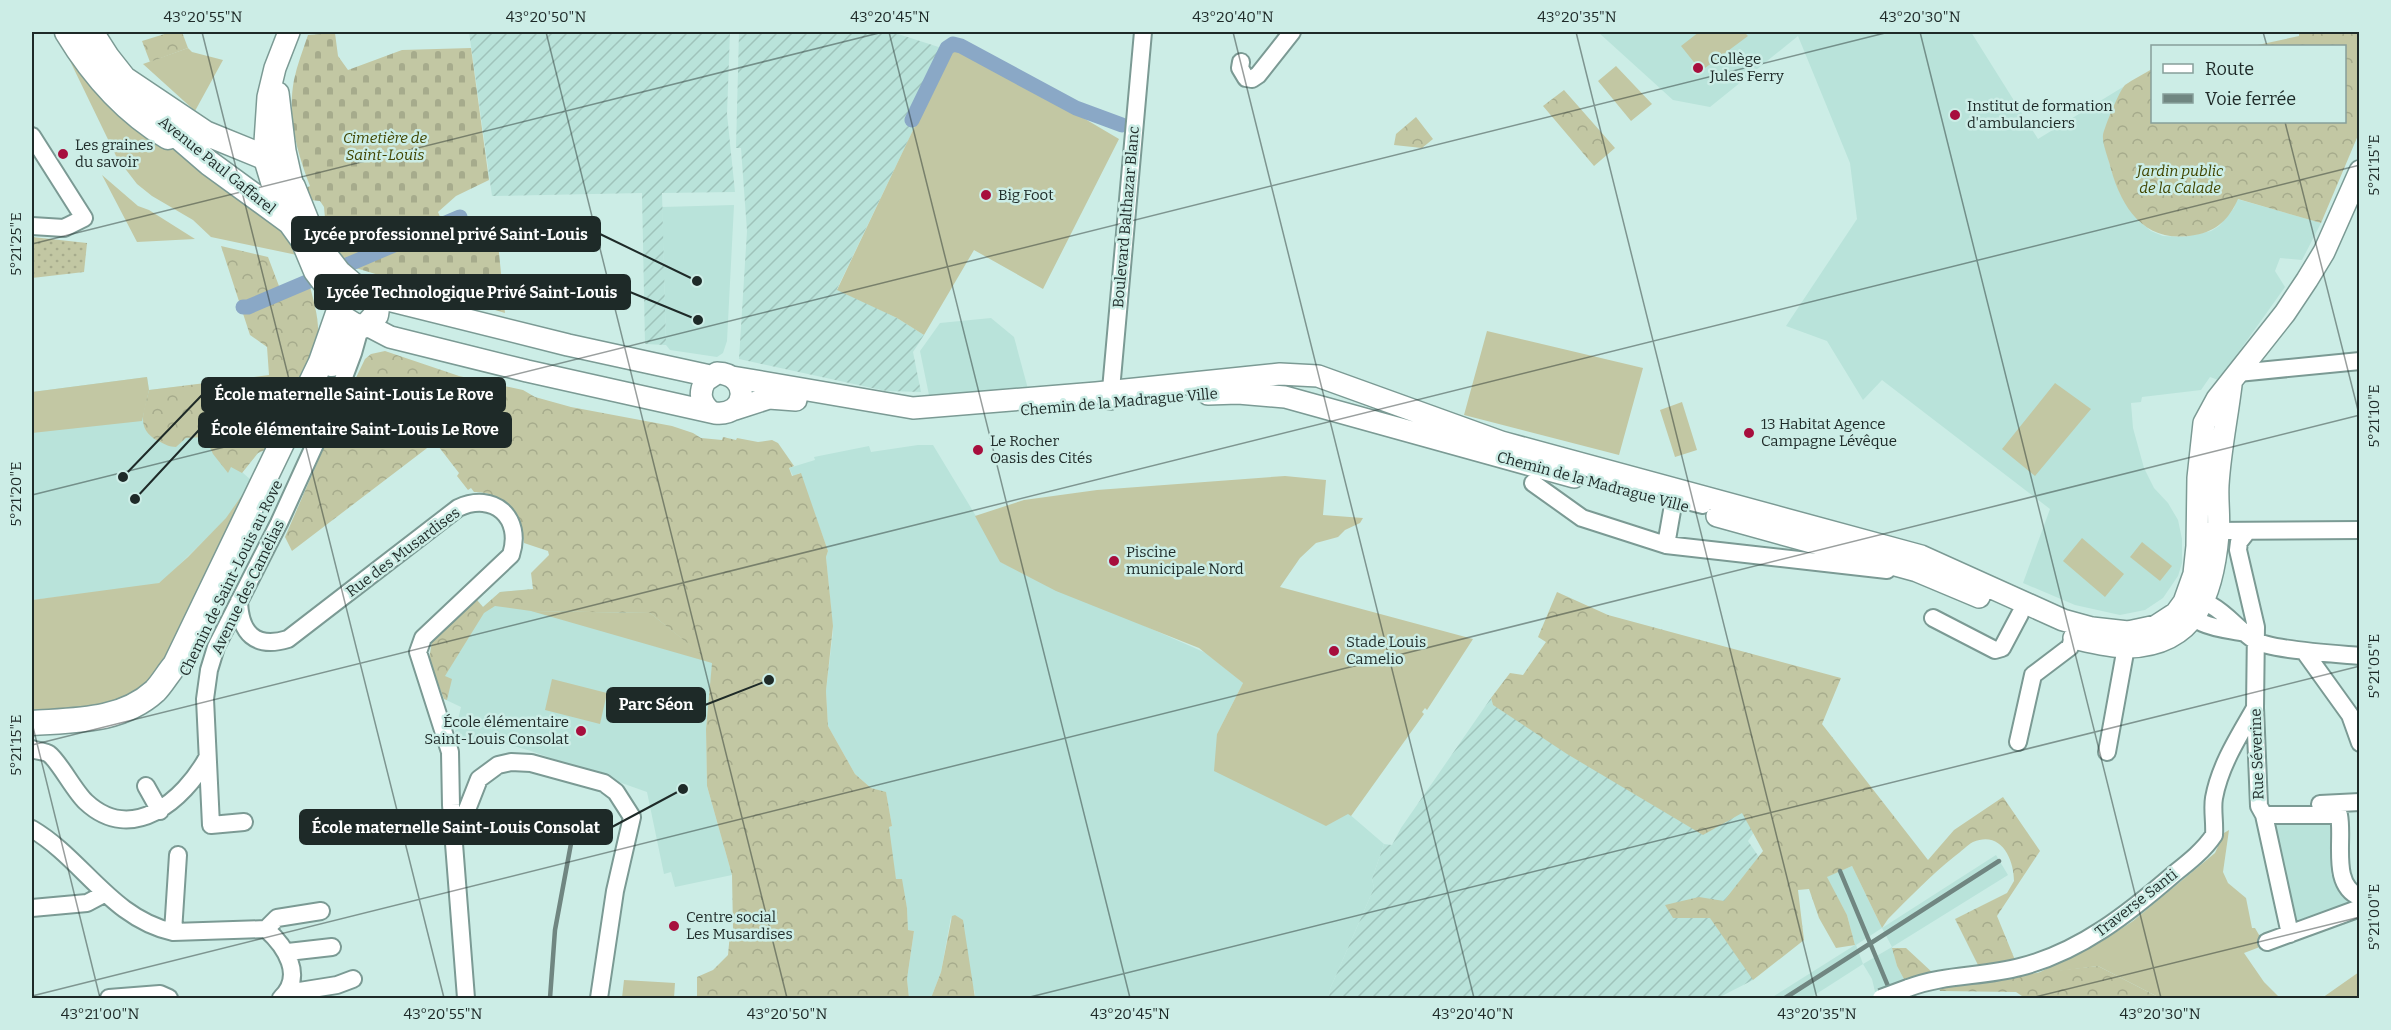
<svg xmlns="http://www.w3.org/2000/svg" width="2391" height="1030" viewBox="0 0 2391 1030" font-family="Bitter,serif">
<defs>
<pattern id="industrial-furrows" width="10" height="10" patternUnits="userSpaceOnUse" patternTransform="scale(1.5)"><rect width="10" height="10" fill="#b9e3da"/><path d="M-1 1l2-2M0 10L10 0M9 11l2-2" fill="none" stroke="#9fc3bb"/></pattern>
<pattern id="forest-crowns" width="20" height="18" patternUnits="userSpaceOnUse" patternTransform="scale(1.5)"><rect width="20" height="18" fill="#c2c7a3"/><path d="M2 6a3 3 0 1 1 6 0M12 15a3 3 0 1 1 6 0" fill="none" stroke="#a6ab8c"/></pattern>
<pattern id="cemetery-stones" width="16" height="16" patternUnits="userSpaceOnUse" patternTransform="scale(1.5)"><rect width="16" height="16" fill="#c2c7a3"/><path d="M2 7V4a2 2 0 0 1 4 0v3zM10 15v-3a2 2 0 0 1 4 0v3z" fill="#a6ab8c"/></pattern>
<pattern id="garden-dots" width="8" height="8" patternUnits="userSpaceOnUse" patternTransform="scale(1.5)"><rect width="8" height="8" fill="#c2c7a3"/><path d="M2 2h.1M6 6h.1" fill="none" stroke="#a6ab8c" stroke-width="1.8" stroke-linecap="round"/></pattern>
</defs>
<rect width="100%" height="100%" fill="#ccede6"/>
<path fill="#b9e3da" fill-rule="evenodd" d="M1598,32H1971L2038,139L2123,87L2103,136L2111,170L2121,196L2140,222L2151,231L2163,236L2184,237L2211,231L2219,226L2234,208L2237,199L2321,223L2302,260L2280,258L2275,271L2285,287L2233,360L2221,381L2210,377L2201,390L2142,397L2141,402L2131,403L2133,428L2144,468L2154,488L2168,503L2178,520L2182,539V563L2178,576L2163,598L2145,610L2120,615L2075,605L2023,583L2050,509L1882,380L1863,400L1827,341L1786,326L1857,219L1850,163L1798,36L1710,107L1673,100Z
M734,205L727,341L723,353L717,357L670,350L666,345L662,207Z
M991,318L1014,337L1028,389L930,400L920,351L940,323Z
M307,372L265,450L258,453L242,472L252,481L227,518L167,577L159,583L149,586L32,600V392L147,377L149,390Z
M918,445H933L988,536L1000,562L1206,653L1243,683L1217,734L1348,813L1384,844L1372,879L1374,888L1330,989L1329,998H975V993L951,917L941,972L931,998H909L907,979L914,931L908,930L907,908L901,879L896,880L889,835V827L892,826L886,793L871,788L855,774L828,726L826,691L833,631L826,557L828,551L800,473L793,476L789,468L815,460L814,457L869,446L871,452Z
M712,575V668L706,729L707,786L732,875L675,887L671,872L664,874L647,792L531,751L479,736L477,741L456,737L455,732L461,707L444,699L429,660L432,641L477,600L483,607L500,592Z
M2330,819L2331,839H2336V856H2331V875H2337L2356,906L2293,926L2275,820Z
M1996,855L2008,875L1892,947L1897,966L1906,983L1876,996L1872,979L1863,964L1810,998H1771L1855,945L1847,915L1826,877L1852,866L1882,928ZM1882,928L1892,947L1863,964L1856,945Z"/>
<path fill="url(#industrial-furrows)" d="M469,32H730L727,114L735,192L662,193L666,345L645,344L642,193L492,196Z
M739,32H892L951,51L837,289L897,318L924,335L913,352L921,392L886,391L739,359L747,231L741,148H736Z
M1491,698L1493,705L1765,816L1748,841L1763,863L1753,980L1718,998H1329L1330,989L1374,888L1372,879L1384,844L1392,845L1401,828Z"/>
<path fill="#c2c7a3" d="M1699,32H1744L1748,36L1701,71L1681,46Z
M57,34L122,115L227,186L277,226L286,235L297,255L211,237L193,220L152,196L137,184L117,158Z
M953,46L1012,76L1119,139L1043,289L974,250L924,335L897,318L837,290Z
M188,48L192,52L223,60L195,111L143,64Z
M1616,66L1652,104L1631,121L1598,81Z
M102,175L138,206L149,210L195,239L137,242Z
M1487,331L1643,368L1619,455L1464,415Z
M147,377L149,390L142,421L32,433V392Z
M2055,383L2091,409L2035,476L2002,449Z
M1682,402L1697,450L1675,457L1660,410Z
M1285,476L1326,480L1323,515L1363,518L1360,523L1345,530L1338,537L1316,543L1300,558L1280,587L1473,639L1427,710L1425,708L1422,712L1424,714L1351,816L1348,814L1326,826L1214,771L1217,734L1243,683L1199,648L1056,591L1000,562L975,516L1024,500L1097,490Z
M252,481L154,680L109,710L32,718V600L159,583L188,557L226,518Z
M2082,538L2124,574L2105,597L2063,561Z
M2142,542L2172,566L2160,581L2130,557Z
M531,611L650,613L713,663H712Z
M552,679L607,693L600,724L545,710Z
M2229,830L2223,872L2228,883L2246,898L2252,928H2255L2265,945L2244,953L2264,982L2280,998H2160L2098,966L2036,974L2099,943L2133,921L2215,853L2224,833Z
M2359,972V998H2322Z
M624,980L675,983L674,998H622Z"/>
<path fill="url(#forest-crowns)" d="M171,32H182L188,48L150,62L142,41Z
M2299,32H2359V133L2321,223L2238,199C2229,219 2217,231 2195,235C2143,245 2120,206 2109,162C2107,155 2102,142 2103,135C2104,128 2120,89 2125,85C2133,79 2144,74 2152,69V122H2344V46H2253L2299,36Z
M1564,90L1615,148L1594,166L1543,106Z
M1416,117L1433,139L1422,148L1394,145L1396,134Z
M221,246L268,257L282,294L309,283C314,302 321,324 317,344C308,381 283,416 265,450L258,453L242,473L231,467L228,473L213,454L205,437L186,438L176,447C169,447 165,444 158,441C135,428 144,412 149,390L269,375L267,347L250,335Z
M385,351L459,376L523,390L535,397L571,407L672,426L693,433L701,438L722,440L723,437L736,440L737,438L758,442L772,440L778,443L794,466L789,468L792,476L801,473L828,551L826,557L833,626L826,691L828,726L855,774L871,788L886,792L892,826L889,827L896,879H902L907,908L908,930L914,931L907,979L909,998H697V977L713,970L728,955L730,933L733,929L732,875L707,786L706,729L712,663L650,613L531,611L495,606L484,613L445,676L452,679L447,700L444,699L429,660L432,641L477,600L483,607L500,592L533,589L531,573L549,555L548,551L524,543C522,514 505,492 474,492L471,488L468,490L457,476L459,473L435,442L292,551L285,537L337,417L365,359L371,354Z
M1557,592L1608,615L1841,678L1822,724L1928,860L1954,830L2003,797L2040,851L1997,916L2015,960L1980,969L1955,919L2007,893L2014,881C2014,859 2001,830 1973,842C1967,845 1961,852 1955,856C1931,875 1910,897 1888,919L1882,928L1852,866L1827,877L1847,915L1855,945L1836,948L1819,918L1809,889L1798,890L1804,940L1753,980L1710,918H1673L1665,905L1699,897L1724,901L1763,851L1742,813L1703,835L1567,754L1493,705L1491,698L1510,673L1523,675L1546,642L1538,637Z
M955,915L963,920L975,998H931L941,972L952,916Z
M1892,948H1906L1933,973L1906,983L1897,966Z
M2098,966L2160,998H2025L2016,992L1940,991L1937,984Z"/>
<path fill="url(#cemetery-stones)" d="M335,33L338,56L348,70L402,50L471,48L489,180L456,196L438,212L446,231L497,233L505,313L339,263L319,226L325,218L324,207L320,201L310,200L306,188L310,186C297,152 287,117 294,80C297,65 303,50 308,35Z"/>
<path fill="url(#garden-dots)" d="M32,237L87,243L84,272L32,278Z"/>
<g fill="none" stroke-linecap="round" stroke-linejoin="round">
<path stroke="#8aa8c6" stroke-width="15" d="M912,120L947,48L953,44L961,46L1076,108L1122,125
M243,307H248L460,217"/>
<g stroke="#7b9a94" stroke-width="20">
<path id="minor" d="M1241,62L1240,68L1246,78L1252,79L1258,75L1292,32
M32,136L84,218L64,228L32,226
M2238,373L2360,361
M1110,401L1143,32
M1533,483L1582,518L1666,545L1887,570
M2207,531L2360,530
M2247,532L2239,542L2238,550L2256,627L2255,708L2259,806L2264,815L2290,934
M1666,545L1673,505L1687,501L1703,505
M239,601C240,633 255,649 288,639L458,508C494,491 523,518 511,555L423,638L418,652L450,752L451,805L466,998
M1933,618L1995,650L2002,648L2020,614
M2245,633C2222,628 2191,628 2184,602C2214,594 2232,626 2254,640C2269,650 2338,654 2360,656
M2304,651L2350,715L2360,743
M2018,742L2033,675L2070,647L2077,625
M32,749C36,751 45,751 49,754C59,761 74,791 86,802C132,845 184,800 207,758
M2107,752L2128,636
M146,786L160,811
M2320,804L2360,802
M2264,815H2339C2344,840 2330,885 2360,897
M244,822L211,825L205,699L209,670L216,647L279,523L337,396L353,353L360,328
M32,829C83,859 111,918 173,932L266,929
M457,835L479,779L498,765L511,762L531,763L604,783L616,792L632,817L615,891L599,998
M32,908L87,903L104,894
M266,929C285,946 305,976 281,998
M266,929L277,918L321,911
M173,932L178,855
M2267,942L2360,908
M288,952L332,947
M1908,988C1944,974 1983,977 2020,967C2080,952 2129,913 2175,873C2189,862 2204,850 2214,835C2215,823 2212,809 2214,798C2220,765 2239,736 2255,708
M287,993L337,985L353,979
M109,998L160,994L169,998"/>
</g>
<g stroke="#7b9a94" stroke-width="24">
<path id="tertiary" d="M289,32L275,68L268,97L264,157L277,200L290,222
M278,93L285,151L293,187
M372,296L568,345L710,376
M367,325L390,337L527,371L715,413C748,417 751,374 717,373L705,381C699,393 700,402 710,411
M732,377L913,408L1096,393L1280,374L1318,376L1501,442L1921,556L2063,620L2092,628L2128,632L2156,626L2176,613L2184,602L2194,574L2197,546L2198,478L2204,423L2217,399L2285,313L2307,280L2324,252L2360,171
M1208,394L1238,393L1285,397L1574,477
M735,409L769,398L796,400
M1717,516L1917,571L1979,597
M2074,638C2091,642 2110,647 2128,647C2197,645 2213,593 2218,535C2220,519 2217,502 2218,485C2220,451 2227,418 2231,385"/>
</g>
<g stroke="#7b9a94" stroke-width="27">
<path id="secondary" d="M67,32C93,75 124,111 168,137
M91,32L107,57L133,90
M123,78L205,133L264,157L293,187L313,237L325,255L339,273L359,290L372,296L377,308L376,315L367,325L357,327L344,319
M158,119L209,163L290,222L303,240L316,271L341,304
M332,364L337,351L357,327
M32,723C74,720 121,722 155,691C162,684 168,673 175,665L321,362L343,299L347,294L359,290"/>
</g>
<use href="#minor" stroke="#fff" stroke-width="16"/>
<use href="#tertiary" stroke="#fff" stroke-width="21"/>
<use href="#secondary" stroke="#fff" stroke-width="24"/>
<path stroke="#708681" stroke-width="4.5" d="M1840,871L1893,998
M550,998L555,930L575,822
M1785,998L1999,861"/>
<g stroke="#7b9a94" stroke-width="20" stroke-linecap="butt">
<path id="minor-bridge" d="M1881,998L1908,988"/>
</g>
<use href="#minor-bridge" stroke="#fff" stroke-width="16"/>
</g>
<path fill="none" stroke="#1e2a28" stroke-width="1.5" stroke-opacity="0.45" d="M202,32L444,998M546,32L787,998M889,32L1130,998M1233,32L1474,998M1576,32L1817,998M1920,32L2161,998M2263,32L2267,46M2285,122L2360,418M32,244L883,32M32,495L1889,32M32,723L100,998M32,745L2360,165M32,996L2360,415M1026,998L2360,666M2031,998L2360,917"/>
<g fill="#a70e3d" stroke="#ccede6" stroke-width="2">
<circle cx="1698" cy="68" r="6"/>
<circle cx="1955" cy="115" r="6"/>
<circle cx="63" cy="154" r="6"/>
<circle cx="986" cy="195" r="6"/>
<circle cx="1749" cy="433" r="6"/>
<circle cx="978" cy="450" r="6"/>
<circle cx="1114" cy="561" r="6"/>
<circle cx="1334" cy="651" r="6"/>
<circle cx="581" cy="731" r="6"/>
<circle cx="674" cy="926" r="6"/>
</g>
<g text-anchor="middle" dominant-baseline="central" stroke-width="5" stroke-linejoin="round" paint-order="stroke">
<g font-size="15" fill="#1e2a28" stroke="#ccede6" text-anchor="start">
<text x="1710" y="59">Collège<tspan x="1710" dy="17">Jules Ferry</tspan></text>
<text x="1967" y="106">Institut de formation<tspan x="1967" dy="17">d'ambulanciers</tspan></text>
<text x="75" y="145">Les graines<tspan x="75" dy="17">du savoir</tspan></text>
<text x="998" y="195">Big Foot</text>
<text x="1761" y="424">13 Habitat Agence<tspan x="1761" dy="17">Campagne Lévêque</tspan></text>
<text x="990" y="441">Le Rocher<tspan x="990" dy="17">Oasis des Cités</tspan></text>
<text x="1126" y="552">Piscine<tspan x="1126" dy="17">municipale Nord</tspan></text>
<text x="1346" y="642">Stade Louis<tspan x="1346" dy="17">Camelio</tspan></text>
<text x="569" y="722" text-anchor="end">École élémentaire<tspan x="569" dy="17">Saint-Louis Consolat</tspan></text>
<text x="686" y="917">Centre social<tspan x="686" dy="17">Les Musardises</tspan></text>
</g>
<g font-size="15" font-style="italic" fill="#404500" stroke="#ccede6">
<text x="385" y="138">Cimetière de<tspan x="385" dy="17">Saint-Louis</tspan></text>
<text x="2180" y="171">Jardin public<tspan x="2180" dy="17">de la Calade</tspan></text>
</g>
<g font-size="15" fill="#1e2a28" stroke="#ccede6">
<text transform="translate(217 165) rotate(39)">Avenue Paul Gaffarel</text>
<text transform="translate(1126 217) rotate(-85)">Boulevard Balthazar Blanc</text>
<text transform="translate(1119 402) rotate(-5)">Chemin de la Madrague Ville</text>
<text transform="translate(1593 482) rotate(15)">Chemin de la Madrague Ville</text>
<text transform="translate(403 552) rotate(-37)">Rue des Musardises</text>
<text transform="translate(231 578) rotate(-64)">Chemin de Saint-Louis au Rove</text>
<text transform="translate(248 587) rotate(-64)">Avenue des Camélias</text>
<text transform="translate(2257 754) rotate(-92)">Rue Séverine</text>
<text transform="translate(2136 903) rotate(-38)">Traverse Santi</text>
</g>
</g>
<path fill="none" stroke="#1e2a28" stroke-width="2" d="M697 281L600 234M698 320L630 292M123 477L202 395M135 499L199 430M769 680L705 705M683 789L612 827"/>
<g fill="#1e2a28" stroke="#ccede6" stroke-width="2">
<circle cx="697" cy="281" r="6"/>
<circle cx="698" cy="320" r="6"/>
<circle cx="123" cy="477" r="6"/>
<circle cx="135" cy="499" r="6"/>
<circle cx="769" cy="680" r="6"/>
<circle cx="683" cy="789" r="6"/>
</g>
<g fill="#1e2a28" stroke="#1e2a28" stroke-width="2">
<rect x="292" y="217" width="308" height="34" rx="6"/>
<rect x="315" y="275" width="315" height="34" rx="6"/>
<rect x="202" y="378" width="303" height="34" rx="6"/>
<rect x="199" y="413" width="312" height="34" rx="6"/>
<rect x="607" y="688" width="98" height="34" rx="6"/>
<rect x="300" y="810" width="312" height="34" rx="6"/>
</g>
<g font-size="16" text-anchor="middle" font-weight="bold" fill="#fff">
<text x="446" y="240">Lycée professionnel privé Saint-Louis</text>
<text x="472" y="298">Lycée Technologique Privé Saint-Louis</text>
<text x="354" y="400">École maternelle Saint-Louis Le Rove</text>
<text x="355" y="435">École élémentaire Saint-Louis Le Rove</text>
<text x="656" y="710">Parc Séon</text>
<text x="456" y="833">École maternelle Saint-Louis Consolat</text>
</g>
<rect width="2391" height="1030" fill="none" stroke="#ccede6" stroke-width="66"/>
<rect x="2151" y="45" width="195" height="78" fill="#ccede6" stroke="#869f9a" stroke-width="1.5"/>
<rect x="2163" y="64" width="30" height="9" fill="#ffffff" stroke="#869f9a" stroke-width="1.5"/>
<text x="2205" y="75" font-size="18" fill="#1e2a28">Route</text>
<rect x="2163" y="94" width="30" height="9" fill="#708681" stroke="#869f9a" stroke-width="1.5"/>
<text x="2205" y="105" font-size="18" fill="#1e2a28">Voie ferrée</text>
<rect x="33" y="33" width="2325" height="964" fill="none" stroke="#1e2a28" stroke-width="2"/>
<g font-size="15" text-anchor="middle" fill="#1e2a28">
<text x="203" y="22">43°20'55"N</text>
<text x="546" y="22">43°20'50"N</text>
<text x="890" y="22">43°20'45"N</text>
<text x="1233" y="22">43°20'40"N</text>
<text x="1577" y="22">43°20'35"N</text>
<text x="1920" y="22">43°20'30"N</text>
<text transform="translate(2374 165) rotate(-90)" y="5">5°21'15"E</text>
<text transform="translate(16 244) rotate(-90)" y="5">5°21'25"E</text>
<text transform="translate(2374 416) rotate(-90)" y="5">5°21'10"E</text>
<text transform="translate(16 494) rotate(-90)" y="5">5°21'20"E</text>
<text transform="translate(2374 666) rotate(-90)" y="5">5°21'05"E</text>
<text transform="translate(16 745) rotate(-90)" y="5">5°21'15"E</text>
<text transform="translate(2374 917) rotate(-90)" y="5">5°21'00"E</text>
<text x="100" y="1019">43°21'00"N</text>
<text x="443" y="1019">43°20'55"N</text>
<text x="787" y="1019">43°20'50"N</text>
<text x="1130" y="1019">43°20'45"N</text>
<text x="1473" y="1019">43°20'40"N</text>
<text x="1817" y="1019">43°20'35"N</text>
<text x="2160" y="1019">43°20'30"N</text>
</g>
</svg>
